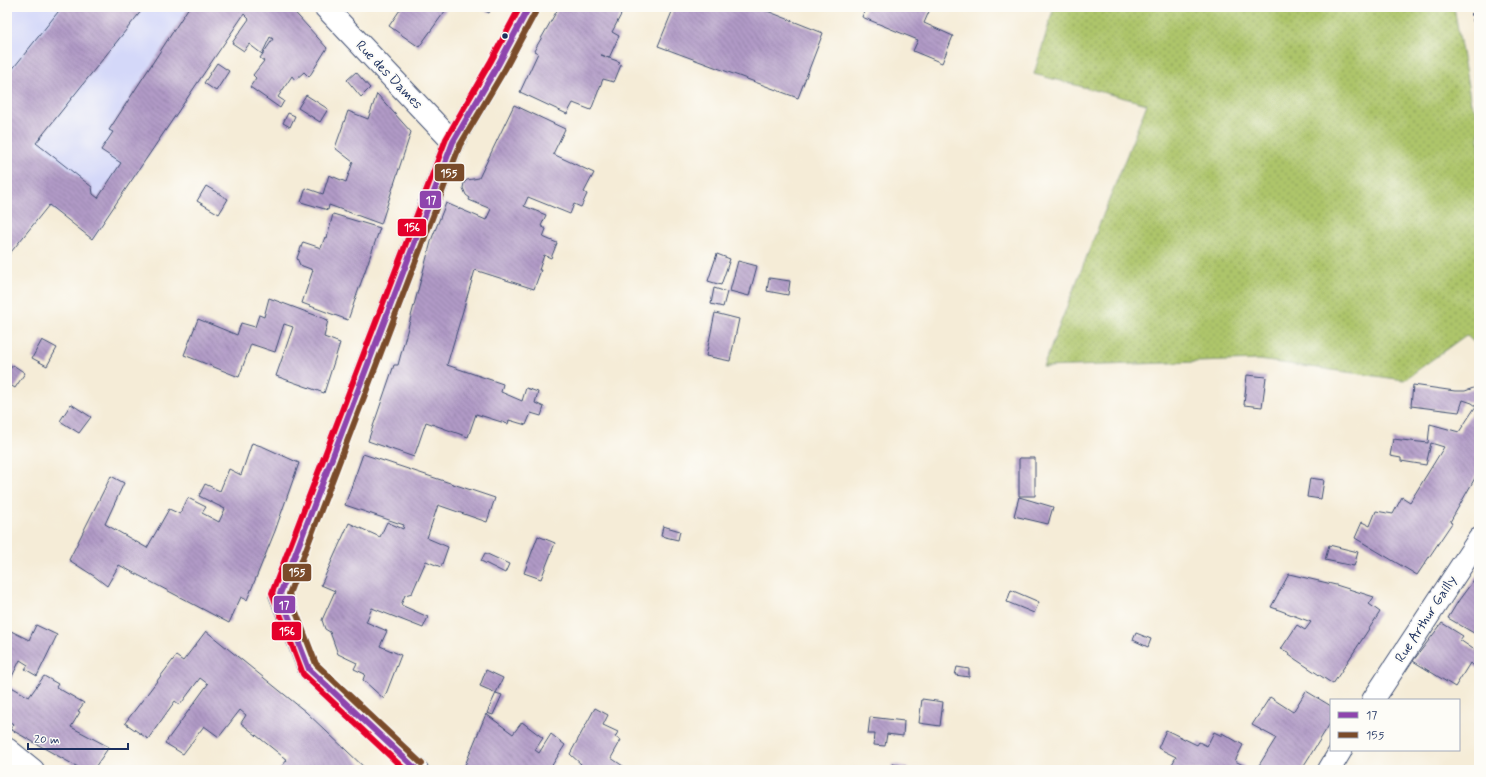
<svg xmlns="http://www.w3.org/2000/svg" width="1486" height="777" viewBox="0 0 1486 777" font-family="Mynerve,sans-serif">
<defs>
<pattern id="grass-dots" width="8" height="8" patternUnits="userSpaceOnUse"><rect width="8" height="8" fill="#adc56b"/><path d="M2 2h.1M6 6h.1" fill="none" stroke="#8ca05b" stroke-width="1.8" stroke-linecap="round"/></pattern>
<pattern id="building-back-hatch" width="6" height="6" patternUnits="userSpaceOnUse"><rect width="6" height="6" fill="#b19ac6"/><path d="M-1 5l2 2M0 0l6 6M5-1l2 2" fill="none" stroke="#8f7ea4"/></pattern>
</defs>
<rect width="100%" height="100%" fill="#fdfcf7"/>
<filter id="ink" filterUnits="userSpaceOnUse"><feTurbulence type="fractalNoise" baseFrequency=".025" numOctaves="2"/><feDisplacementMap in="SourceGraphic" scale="8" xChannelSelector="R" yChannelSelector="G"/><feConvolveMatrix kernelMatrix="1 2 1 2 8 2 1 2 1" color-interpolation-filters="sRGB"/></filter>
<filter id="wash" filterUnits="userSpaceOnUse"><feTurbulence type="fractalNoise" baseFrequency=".012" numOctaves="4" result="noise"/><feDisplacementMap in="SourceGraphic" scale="16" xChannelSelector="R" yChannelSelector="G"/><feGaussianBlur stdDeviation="0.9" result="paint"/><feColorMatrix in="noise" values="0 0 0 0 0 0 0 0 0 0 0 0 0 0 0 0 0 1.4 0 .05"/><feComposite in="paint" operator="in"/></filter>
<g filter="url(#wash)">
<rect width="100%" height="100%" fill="#f5ecd7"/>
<path fill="#d4d8f9" d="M7,7H248L93,239L49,206L7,257Z"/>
<path fill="url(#grass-dots)" stroke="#647a64" d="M1054,7H1454L1471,103L1479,116V347L1466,335L1404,380L1259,360L1043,367L1147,104L1034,74Z"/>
<g id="blocks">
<path fill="url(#building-back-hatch)" d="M62,7H138L142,10L36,143L92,187L93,194L98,198L121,163L101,150L113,132L109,130L189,7H290L327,48L309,77L304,72L295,80L292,76L278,97L284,101L280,108L250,87L256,78L253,75L264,61L260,58L273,39L270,37L262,54L249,44L244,51L232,43L249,19L244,14L92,239L49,205L7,257V76Z
M402,7H448L419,47L389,26Z
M478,7H492L489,13Z
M559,7H625L612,32L619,36L609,58L602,55H601L609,58L620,62L618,64L621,65L614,82L603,79L591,110L573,103L567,114L520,92L538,53L534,51Z
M674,7H757L823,33L798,98L658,46Z
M866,7H931L924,23L953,36L942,63L913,51L918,40L862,17Z
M217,63L229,71L216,91L204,83Z
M356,72L370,88L361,97L347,80Z
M377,94L411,132L381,224L329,205L328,210L301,202L306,188L323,194L329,175L346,182L353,162L335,148L348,111L368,119Z
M306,95L328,109L320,122L298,108Z
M514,105L565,129L553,154L594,173L584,192L587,194L581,207L574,204L570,214L528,197L524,206L546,215L541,226L546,229L543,237L557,243L551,258L544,255L539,270H541L534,289L475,270L447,365L503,384L501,392L522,401L526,388L538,392L535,403L544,407L541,416L531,413L526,425L509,420L508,424L476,414L468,437L426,422L414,457L368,441L394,365H398L432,238L446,203L486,220L491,209L469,200L470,198L466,195L463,188L464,183L467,180L479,178Z
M288,113L295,116L290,127L283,123Z
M206,186L228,199L219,214L197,201Z
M333,214L380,228L348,320L302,303L313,270L300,265L297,258L303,242L321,248L325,237L327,238Z
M717,254L730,259L721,285L708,281Z
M738,261L757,266L749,296L730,291Z
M769,278L790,281L788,295L767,291Z
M714,288L727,292L723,307L711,304Z
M269,298L328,320L324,337L340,343L324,393L276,376L293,327L284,324L275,352L251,344L239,377L184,355L198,319L237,335L241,323L255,327L259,315L264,317Z
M715,313L739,319L730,361L706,356Z
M42,340L57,348L47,366L32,358Z
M13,365L25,373L15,388L7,383V373Z
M1247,375L1266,377L1262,407L1244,405Z
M1413,385L1455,391H1465L1479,386V471L1450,522L1452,523L1417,575L1355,538L1362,522L1370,526L1376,511L1393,514L1402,497L1410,502L1444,447L1431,443L1426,465L1401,461V458L1390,456L1393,439L1428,443L1430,424L1459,432L1476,406L1472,403L1463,400L1459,412L1411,406Z
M71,404L91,417L79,433L60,421Z
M252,443L264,447L299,463L275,531L247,600L241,597L229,623L119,565L107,586L94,576L69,560L111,476L124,483L105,524L147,548L169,509L180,514L188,498L206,507L202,513L219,522L225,509L199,496L205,484L220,491L229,469L241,475Z
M363,454L495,498L487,522L438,505L427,538L448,547L441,567L426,561L412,593L405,595L401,605L428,617L423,628L372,608L366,622L387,631L380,646L401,655L384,699L363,680L365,674L354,669L357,663L338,654L330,632L325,629L322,620L335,591L321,585L349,523L380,537L387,522L403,529L404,525L345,505Z
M1019,458H1035V496H1019Z
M1310,478L1324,480L1321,499L1307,497Z
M1019,497L1053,507L1048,524L1014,516Z
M663,526L680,531L678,540L661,536Z
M538,536L555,543L541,579L524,573Z
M1329,545L1358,552L1354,566L1325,560Z
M485,553L509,564L505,573L481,561Z
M1479,573V636L1448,618L1459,600Z
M1289,574L1336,585L1374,597L1369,604L1380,612L1333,684L1289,655L1290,653L1281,649L1297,625L1305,630L1311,622L1271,607Z
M1011,590L1039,602L1034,613L1007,602Z
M1442,623L1463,636L1460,640L1479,653V669L1470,663L1455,687L1413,661Z
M36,625L57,635L37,676L25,669L28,665L20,660L8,685L29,697L44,676L58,684L56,687L84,703L78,711L80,712L71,727L109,747L93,770H83L10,729L14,724L7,721V629L29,640Z
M206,631L306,712L367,770H279L287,760L241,723L246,715L240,710L219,737L204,726L183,754L165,743L208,684L200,678L180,705L175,701L148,739L125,723L176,656L183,661Z
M1136,633L1151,639L1148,647L1133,640Z
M957,667L969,669V677L955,675Z
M486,670L503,678L496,693L480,686Z
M1306,691L1331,706V722L1301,770H1256L1276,738L1252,725L1270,697L1293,712Z
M496,693L502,695L493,715L487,713Z
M922,699L943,702L940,726L919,723Z
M595,708L608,715L603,725L618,732L615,737L621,740L611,758L629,770H577L581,764L570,754Z
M486,714L513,734L522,722L543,738L535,750L539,753L551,734L565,745L549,770H463Z
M870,717L904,721L903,736L887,734L885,746L874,745L875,734H868Z
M1166,730L1197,745L1199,742L1207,746L1214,732L1222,736V733L1243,745L1235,761L1245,766L1244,770H1169L1176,757L1158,748Z
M892,764L909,767L908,770H891Z"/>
</g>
</g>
<g filter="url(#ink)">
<use href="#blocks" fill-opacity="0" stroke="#3c4b70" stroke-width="1"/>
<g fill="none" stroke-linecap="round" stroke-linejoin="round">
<g stroke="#3c4b70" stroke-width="24">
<path id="street" d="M325,7L453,142
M1373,700L1479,539
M7,749L33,770
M417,770L309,669L280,594L453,142L498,65L529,7
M1329,770L1341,750"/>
</g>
<path stroke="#3c4b70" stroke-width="2.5" stroke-dasharray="3 3" stroke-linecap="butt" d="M1471,7L1479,48"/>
<use href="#street" stroke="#fff" stroke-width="22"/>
<g stroke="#fdfcf7" stroke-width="9">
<path id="bus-1" d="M417,770L309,669L280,594L453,142L498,65L529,7"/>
</g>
<g stroke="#fdfcf7" stroke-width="9">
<path id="bus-2" d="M422,764L316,664L289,594L460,145L505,69L536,11"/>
</g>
<g stroke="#fdfcf7" stroke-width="9">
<path id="bus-3" d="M405,770L303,674L272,593L446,139L491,61L520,7"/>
</g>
<use href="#bus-1" stroke="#8e44ad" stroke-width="6"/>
<use href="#bus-2" stroke="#7a4b2a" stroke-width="6"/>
<use href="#bus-3" stroke="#e4002b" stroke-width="6"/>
</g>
</g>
<circle fill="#1b2f5e" stroke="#fdfcf7" stroke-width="1.5" cx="505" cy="36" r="3.5"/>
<g text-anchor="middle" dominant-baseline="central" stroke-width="4" stroke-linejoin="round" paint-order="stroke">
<g font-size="14" fill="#1b2f5e" stroke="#fdfcf7">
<text transform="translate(389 75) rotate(46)">Rue des Dames</text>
<text transform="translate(1426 619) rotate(-57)">Rue Arthur Gailly</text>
</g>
</g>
<g stroke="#fdfcf7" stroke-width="1.5">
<rect x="434" y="163" width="31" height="19" rx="4" fill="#7a4b2a"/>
<rect x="419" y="190" width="23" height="19" rx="4" fill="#8e44ad"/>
<rect x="397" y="218" width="30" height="19" rx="4" fill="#e4002b"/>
<rect x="282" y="563" width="30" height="19" rx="4" fill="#7a4b2a"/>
<rect x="273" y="595" width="23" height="19" rx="4" fill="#8e44ad"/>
<rect x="271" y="621" width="31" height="20" rx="4" fill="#e4002b"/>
</g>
<g font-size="11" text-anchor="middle" font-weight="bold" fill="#fff">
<text x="449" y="177">155</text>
<text x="431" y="204">17</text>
<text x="412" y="231">156</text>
<text x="297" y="576">155</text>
<text x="284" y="609">17</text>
<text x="287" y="635">156</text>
</g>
<rect width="1486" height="777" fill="none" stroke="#fdfcf7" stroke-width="24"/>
<rect x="1330" y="699" width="130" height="52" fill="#fdfcf7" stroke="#a3aaba"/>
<rect x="1338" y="712" width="20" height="6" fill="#8e44ad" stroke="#a3aaba"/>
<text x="1366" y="719" font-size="12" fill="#1b2f5e">17</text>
<rect x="1338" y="732" width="20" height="6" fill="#7a4b2a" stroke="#a3aaba"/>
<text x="1366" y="739" font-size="12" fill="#1b2f5e">155</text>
<path d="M28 743v6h100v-6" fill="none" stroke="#1b2f5e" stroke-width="2"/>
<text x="34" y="743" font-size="12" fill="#1b2f5e" stroke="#fdfcf7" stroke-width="3" paint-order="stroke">20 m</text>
</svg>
